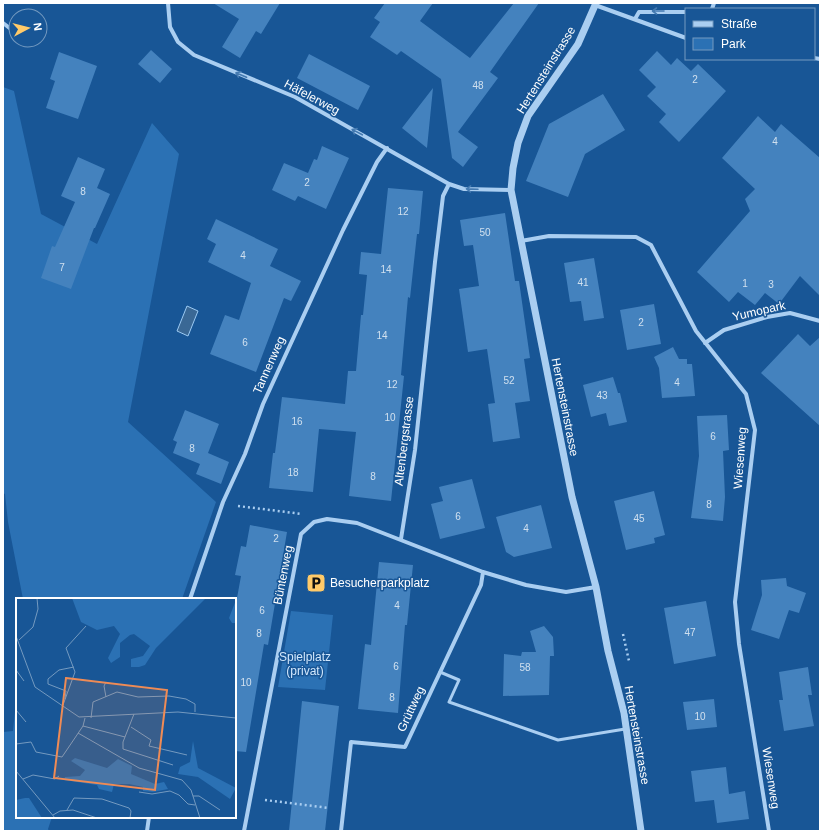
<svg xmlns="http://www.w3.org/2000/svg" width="823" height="834" viewBox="0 0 823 834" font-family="Helvetica,sans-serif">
<rect width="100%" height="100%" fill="#185696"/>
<path fill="#2b71b4" d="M3,87L14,91L41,214L97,244L152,123L179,154L128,422L216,502L182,599H23L8,522L5,494L3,493Z
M291,611L333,615L325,690L278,687Z
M17,692V817H52L48,829L49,831H3V732L13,731Z"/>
<path fill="#3a6895" stroke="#9ccaf3" d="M187,306L198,311L188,336L177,331Z"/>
<path fill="#4482be" d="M213,3H280L261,34L256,31L240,58L222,47L239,19Z
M385,3H433L420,21L470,58L514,3H539L490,72L498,78L458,132L478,147L463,167L452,158L441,79L401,51L397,55L370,37L380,22L374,18Z
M151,50L172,69L160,83L138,64Z
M657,51L671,65L677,58L691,71L698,64L726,91L679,142L659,122L666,114L647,96L656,87L639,70Z
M59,52L97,66L78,119L46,108L55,81L50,79Z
M309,54L370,86L358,110L297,78Z
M433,88L427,148L402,128Z
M603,94L625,130L585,154L568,197L526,181L549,124Z
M758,116L775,132L781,124L820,158V296L800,276L779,304L765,293L755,305L738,292L729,302L697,272L750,211L745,199L755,189L722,158Z
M322,146L349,158L326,209L298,196L295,201L272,190L284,163L308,173L314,159L317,160Z
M78,157L105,169L97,188L110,194L95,228H94L71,289L41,278L52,246L55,247L75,202L61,196Z
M388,188L423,191L419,234H417L410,298L408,297L401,375L404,376L391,501L349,496L356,432L319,429L313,492L269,488L273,453H275L282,397L345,404L348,371H356L361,315H363L367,275L359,274L361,252L381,254Z
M505,213L515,281H519L530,358L524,359L530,401L515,403L520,438L493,442L488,404L495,403L487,349L468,352L459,289L479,286L473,245L464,246L460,220Z
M216,219L278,249L270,266L301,281L291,301L284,298L256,372L210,354L225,315L239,320L251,283L208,262L216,244L207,239Z
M594,258L604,318L584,321L581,301L570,302L564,263Z
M654,304L661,344L627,350L620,310Z
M798,334L810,346L820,337V426L761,373Z
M673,347L679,359H687V364H692L695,396L662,398L659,368L654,357Z
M613,377L618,393H620L627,422L609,426L606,413L591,417L583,385Z
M185,410L219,424L208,453L229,462L221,484L196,474L200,464L173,453L177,442L173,440Z
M727,415L729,450L723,451L725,497L723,521L691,518L699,456L697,416Z
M472,479L485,528L440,539L431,504L443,501L439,487Z
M654,491L665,535L654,538L655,543L626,550L614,501Z
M541,505L552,548L514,557L506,552L496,517Z
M250,525L287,532L268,645L264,644L246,752L235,751V609L241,576L235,575L241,546L246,547Z
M379,562L413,565L407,625H405L398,713L358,709L365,644L371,645Z
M786,578L787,586L806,593L799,613L789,610L779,639L751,630L762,595L761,580Z
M706,601L716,656L674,664L664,608Z
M544,626L553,637L554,656H550L549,695L503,696L504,654L521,656L522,652H536L530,631Z
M808,667L812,695H808L814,726L784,731L779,700H783L779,672Z
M714,699L717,727L687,730L683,702Z
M302,701L339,706L325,831H289Z
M726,767L729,794L745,791L749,819L717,823L714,800L695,802L691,771Z"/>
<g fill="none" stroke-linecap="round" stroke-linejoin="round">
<path stroke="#aacef1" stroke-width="2.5" stroke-dasharray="2 3" stroke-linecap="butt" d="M238,506L302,514
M623,634L629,661
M265,800L329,808"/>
<path stroke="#aacef1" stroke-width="3" d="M440,672L459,680L449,702L558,740L625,729"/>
<path stroke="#aacef1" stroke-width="4" d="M168,3L170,27L178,42L194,55L295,97L449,184L464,189L511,190
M595,5L686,38
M712,9L714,3
M635,19L639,12H686
M3,23L16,33
M814,58L820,59
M521,241L549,236L636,237L651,245L696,331L746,394L755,430L735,602L739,644L769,831
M705,343L724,330L767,317L790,313L820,321
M401,539L415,450L435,262L443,196L449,184
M190,599L223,502L245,454L263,404L343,230L377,162L387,148
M147,831L149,817
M244,831L301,534L314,522L327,519L357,523L483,572L526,585L566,592L596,587
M341,831L351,742L405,747L481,585L483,572"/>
<path stroke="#aacef1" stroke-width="7" d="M596,3L578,44L528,116L518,143L513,168L511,190L572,497L596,587L608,651L624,713L641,831"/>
</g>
<defs><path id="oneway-shaft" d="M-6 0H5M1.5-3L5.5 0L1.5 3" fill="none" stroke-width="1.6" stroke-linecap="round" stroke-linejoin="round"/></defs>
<g stroke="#447ab1">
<use href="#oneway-shaft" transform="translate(658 11) rotate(180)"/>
<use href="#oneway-shaft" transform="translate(241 75) rotate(-157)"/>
<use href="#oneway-shaft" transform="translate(357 132) rotate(-152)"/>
<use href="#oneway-shaft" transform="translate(472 189) rotate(-178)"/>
</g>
<defs>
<g id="parking-square" transform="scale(1)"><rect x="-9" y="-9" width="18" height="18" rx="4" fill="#ffca69" stroke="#185696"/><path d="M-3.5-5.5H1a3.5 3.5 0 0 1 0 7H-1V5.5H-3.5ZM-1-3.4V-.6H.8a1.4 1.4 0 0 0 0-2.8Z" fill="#111"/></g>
</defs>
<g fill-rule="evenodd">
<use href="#parking-square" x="316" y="583"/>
</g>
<g text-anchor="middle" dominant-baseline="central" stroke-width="3" stroke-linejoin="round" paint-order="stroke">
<g font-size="10" fill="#d0e0ef">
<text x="695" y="79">2</text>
<text x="478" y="85">48</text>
<text x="775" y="141">4</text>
<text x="307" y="182">2</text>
<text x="83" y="191">8</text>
<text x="403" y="211">12</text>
<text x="485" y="232">50</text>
<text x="243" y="255">4</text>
<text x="62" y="267">7</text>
<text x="386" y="269">14</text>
<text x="583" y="282">41</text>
<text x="745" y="283">1</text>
<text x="771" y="284">3</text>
<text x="641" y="322">2</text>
<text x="382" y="335">14</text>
<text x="245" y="342">6</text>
<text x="509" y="380">52</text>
<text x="677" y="382">4</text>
<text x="392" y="384">12</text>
<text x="602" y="395">43</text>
<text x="390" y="417">10</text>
<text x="297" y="421">16</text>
<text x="713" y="436">6</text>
<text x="192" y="448">8</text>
<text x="293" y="472">18</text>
<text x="373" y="476">8</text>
<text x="709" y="504">8</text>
<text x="458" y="516">6</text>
<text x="639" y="518">45</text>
<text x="526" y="528">4</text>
<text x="276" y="538">2</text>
<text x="397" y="605">4</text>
<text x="262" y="610">6</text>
<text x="690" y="632">47</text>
<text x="259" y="633">8</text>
<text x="396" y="666">6</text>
<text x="525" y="667">58</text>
<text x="246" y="682">10</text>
<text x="392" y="697">8</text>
<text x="700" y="716">10</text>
</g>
<g font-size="12" fill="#fff" stroke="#185696">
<text transform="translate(546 70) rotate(-58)">Hertensteinstrasse</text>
<text transform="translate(312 97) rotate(28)">Häfelerweg</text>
<text transform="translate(759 311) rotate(-13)">Yumopark</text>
<text transform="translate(269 365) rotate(-66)">Tannenweg</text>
<text transform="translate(565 407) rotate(79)">Hertensteinstrasse</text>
<text transform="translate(404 441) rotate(-83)">Altenbergstrasse</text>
<text transform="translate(740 458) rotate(-86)">Wiesenweg</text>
<text transform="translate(283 575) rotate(-79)">Büntenweg</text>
<text transform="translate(411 709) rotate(-65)">Grüttweg</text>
<text transform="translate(637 735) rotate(80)">Hertensteinstrasse</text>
<text transform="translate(771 778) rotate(81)">Wiesenweg</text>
</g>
<g font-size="12" fill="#fff" stroke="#185696" text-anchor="start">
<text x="330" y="583">Besucherparkplatz</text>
</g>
<g font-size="12" fill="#d1e7fc" stroke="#185696">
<text x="305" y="657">Spielplatz<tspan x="305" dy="14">(privat)</tspan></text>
</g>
</g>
<g transform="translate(16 598)">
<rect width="220" height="220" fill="#185696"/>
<path d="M56,0H190L140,50L129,67L123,69H115V61L127,58L134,48L118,36L114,37L104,45V59L95,65L92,60L104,36L98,28L81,32L65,24ZM220,2V25H216L213,20ZM177,143L182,170L220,190L214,201L182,179L162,176L164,169L174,164ZM59,160L91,170L102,161L116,168L115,176L139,186L148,184L152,191L137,194L127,193V189L113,186H98L96,194L83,191L81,187L48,182L49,179L64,178L69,172L55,163ZM9,200H13L26,220H0V202Z" fill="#2b71b4"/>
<path fill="none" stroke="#749ac0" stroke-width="1" d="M0,38L19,89L63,119L162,114L220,120M3,42L17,29L22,11L21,0M0,72L8,83M90,84L88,88L90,99M49,101L50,93L32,86V81L43,72L58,69M47,107L59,74L50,50L70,28M0,112L10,124M118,116L107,144V151L157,167M75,120L77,104L101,94L122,99L153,98L170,101L179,106V114M67,128L109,139M115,129L135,142L133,148L171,157M62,135L123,170L166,182L175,192L184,220M0,146L15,144L20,154L46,159L67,128L69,120M0,173L39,220M7,181L17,177L39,181L43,178M123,194L136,196L154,193L163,197L172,206L179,207M177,198H183L204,212M51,212L58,200L86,201L113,210L115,213L114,220M37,217L44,213L57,212L81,220"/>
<path fill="#ef8b55" fill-opacity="0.15" stroke="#ef8b55" stroke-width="2" d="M50,80L151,92L139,192L38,180Z"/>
<rect width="220" height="220" fill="none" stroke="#fff" stroke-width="2"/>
</g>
<rect width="823" height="834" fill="none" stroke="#ffffff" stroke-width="8"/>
<rect x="685" y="8" width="130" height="52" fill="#185696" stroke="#749ac0"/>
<rect x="693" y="21" width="20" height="6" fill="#aacef1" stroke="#749ac0"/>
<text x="721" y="28" font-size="12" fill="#ffffff">Straße</text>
<rect x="693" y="38" width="20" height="12" fill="#2b71b4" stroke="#749ac0"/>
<text x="721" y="48" font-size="12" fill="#ffffff">Park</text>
<g transform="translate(28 28) rotate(83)"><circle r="19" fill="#185696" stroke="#749ac0"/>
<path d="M0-3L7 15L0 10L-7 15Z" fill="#ffca69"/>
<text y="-6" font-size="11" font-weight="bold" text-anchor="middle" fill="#ffffff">N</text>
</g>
</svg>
